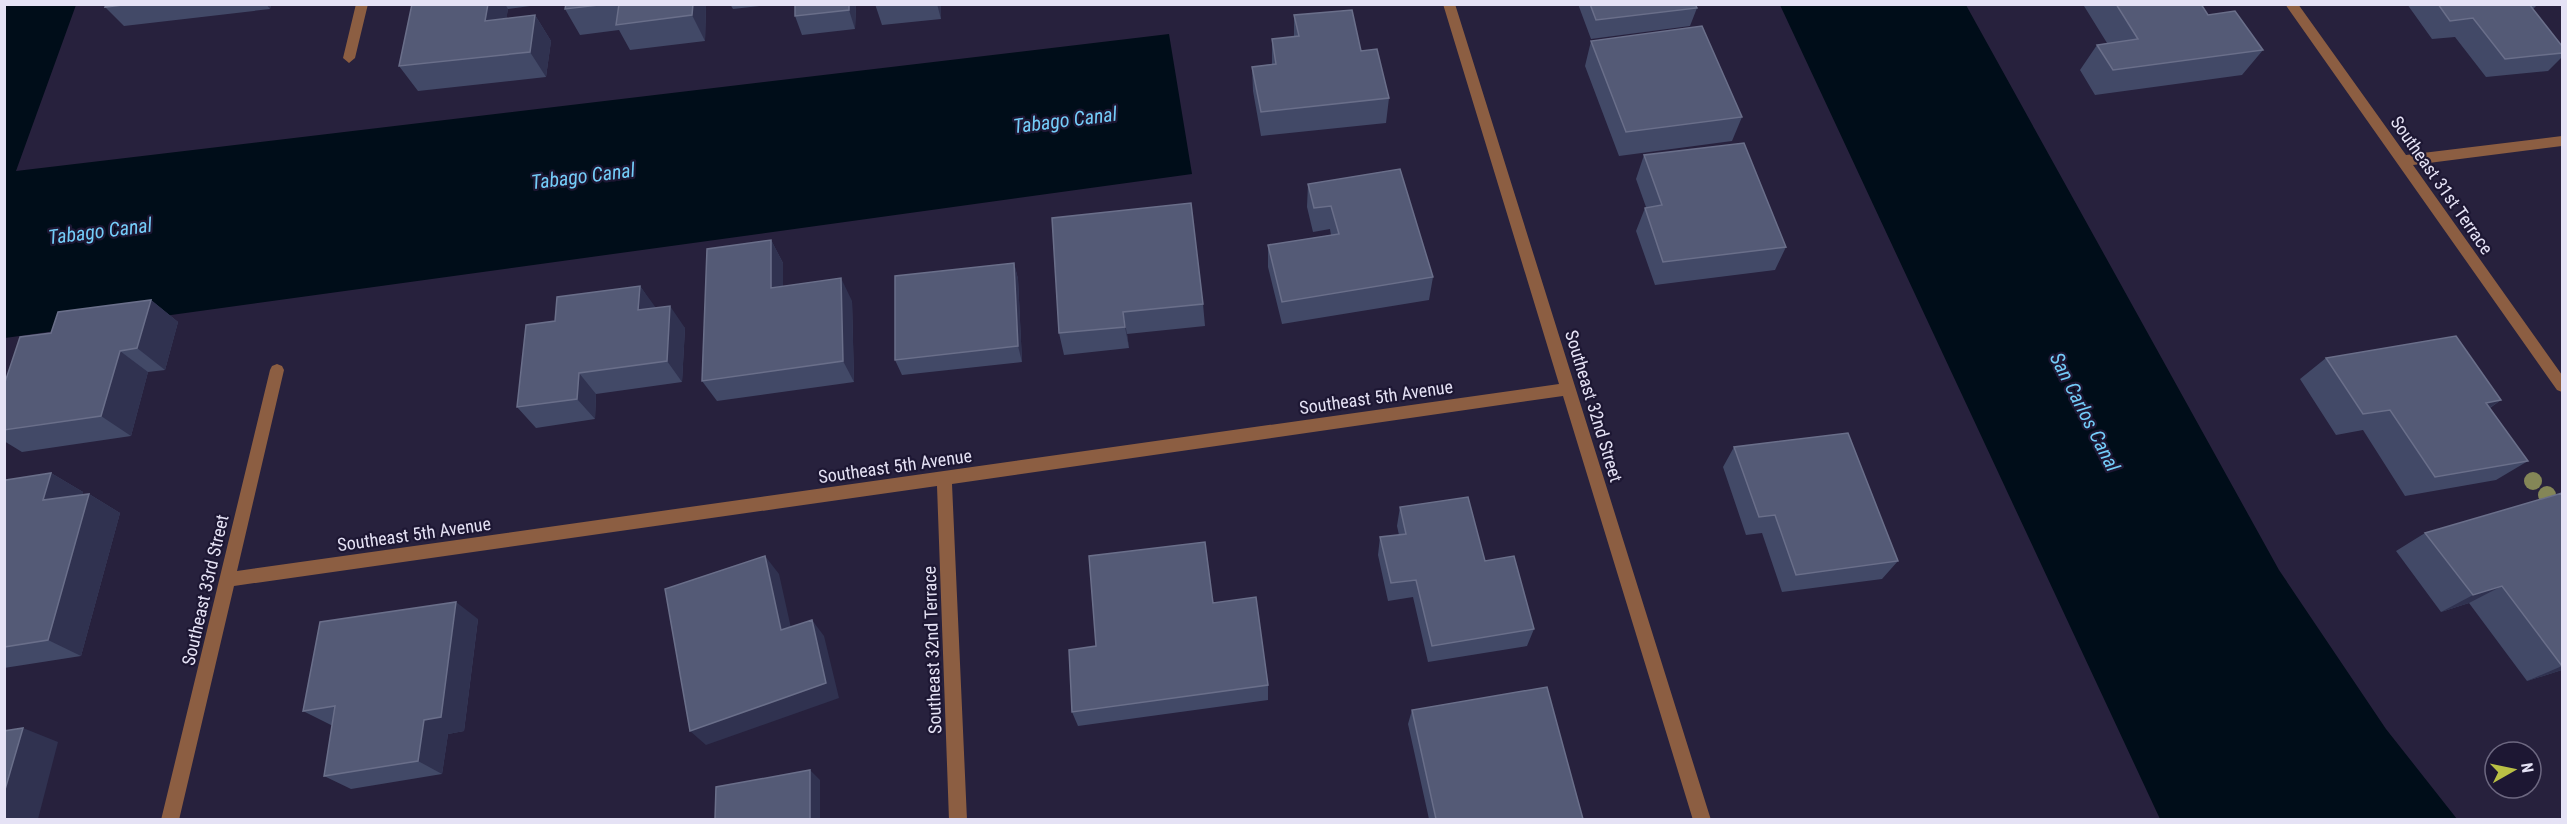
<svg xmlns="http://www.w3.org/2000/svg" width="2567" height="824" viewBox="0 0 2567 824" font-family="'Roboto Condensed',sans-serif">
<rect width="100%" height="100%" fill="#27213d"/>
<path fill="#000d19" d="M4,5H76L16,171L1169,34L1192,174L5,338Z
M1780,5H1966L2279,570L2386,729L2457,819H2160Z"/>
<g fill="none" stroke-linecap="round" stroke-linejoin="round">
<path fill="#8c5e42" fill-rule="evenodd" d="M356,4H368L355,58L349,63L343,58Z
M1443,4H1455L1711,820H1693L1563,396L952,484L967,820H949L937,486L234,586L179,820H161L270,370L272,366L277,364L282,366L284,370L237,571L1559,384Z
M2285,4H2298L2406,155L2562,136V146L2413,165L2562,375V392L2557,390Z"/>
</g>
<g fill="#848657">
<circle cx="2533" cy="481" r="9"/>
<circle cx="2547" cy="495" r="9"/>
</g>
<path fill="#424967" d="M106,4H271L270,9L124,26L105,7Z
M412,4H545L508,9L506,19L535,15L551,41L546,77L418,91L399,66Z
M566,4H706L705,41L630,50L619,30L580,35L565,9Z
M730,4H778L733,9Z
M856,4L855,29L802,35L795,16Z
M875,4H941V19L882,25Z
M1578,4H1695L1697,8L1690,26L1591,39Z
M2085,4H2201L2208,15L2263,50L2242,75L2095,95L2080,70L2097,45L2107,43L2084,6Z
M2407,4H2538L2533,9L2562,46V57L2548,71L2486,77L2455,37L2432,39Z
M1294,15L1361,51L1389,98L1386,123L1261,136L1253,91L1252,67L1272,64V39L1294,37Z
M1591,41L1742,117L1732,141L1619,156L1585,66Z
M1644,155L1786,247L1775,270L1655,285L1636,231L1645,208L1646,207L1636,179Z
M1308,184L1433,277L1429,300L1282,324L1268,267V245L1331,235L1330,229L1313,232L1307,207Z
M1052,218L1203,304L1205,326L1127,334L1129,348L1064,355L1059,333Z
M771,240L783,263V286L852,301L854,382L717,401L702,381Z
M1014,263L1018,279L1022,362L902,375L895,360Z
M640,286L655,308L685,328L682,382L596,394L595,419L536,428L517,407L555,321Z
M151,300L178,322L165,370L148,372L131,436L22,452L4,441V430L51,333Z
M2326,358L2501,400L2490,408L2528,461L2496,480L2405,496L2363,430L2336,435L2300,379Z
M1734,447L1898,561L1882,579L1782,592L1762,533L1746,535L1723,467Z
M51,473L83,492L82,495L89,494L120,513L81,656L4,668V483Z
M2562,493V670L2527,681L2469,603L2441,612L2396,551L2425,533Z
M1400,507L1485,561L1534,629L1527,646L1428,662L1413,597L1388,601L1378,555L1380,537L1399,535L1397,526Z
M1213,603L1268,685V700L1078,726L1072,712L1096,646Z
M478,619L464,731L448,734L442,774L351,789L324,776L332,725H331L303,711Z
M1412,710L1583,819H1429L1408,724Z"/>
<path fill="#303250" d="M266,4H271L270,9Z
M488,4H505L508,9L502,46L485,21Z
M693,4H706L705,41L692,15Z
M849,4H856L855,29L849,10Z
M937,4H941V19Z
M535,15L551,41L546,77L530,52Z
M771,240L783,263V310L771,288Z
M1014,263L1018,279L1022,362L1018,346Z
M841,278L852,301L854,382L843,361Z
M640,286L656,308L638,310Z
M151,300L178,322L165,370L137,348Z
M670,306L685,328L682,382L667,361Z
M1123,312L1127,334L1129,348L1125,327Z
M120,351L148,372L131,436L101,416Z
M579,373L596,394L595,419L577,399Z
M2501,400L2471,420L2486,403Z
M51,473L83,492L75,519L43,500Z
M89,494L120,513L81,656L48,640Z
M765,556L779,574L795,646L781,630Z
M2502,586L2469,603L2441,612L2473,595Z
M456,602L478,619L464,731L448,734L442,774L418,761L424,720Z
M812,620L824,636L839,698L706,745L690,731Z
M2562,666V670L2527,681Z
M23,728L58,742L38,819H4V793Z
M810,770L820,780V819H810Z"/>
<path fill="#545a76" stroke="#6a6f8a" stroke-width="1.5" d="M106,4H131L105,7Z
M412,4H488L485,21L535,15L530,52L399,66Z
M566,4H607L565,9Z
M619,4H693L692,15L616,25Z
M795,4H849V10L795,16Z
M1590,4H1695L1697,8L1596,20Z
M2116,4H2201L2208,15L2235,11L2263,50L2113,70L2097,45L2138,39Z
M2438,4H2529L2562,46V53L2505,59L2473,18L2450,21Z
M1352,10L1361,51L1377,49L1389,98L1261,112L1252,67L1276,64L1272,39L1299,36L1294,15Z
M1702,26L1742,117L1626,132L1591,41Z
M1744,143L1786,247L1663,262L1645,208L1662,205L1644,155Z
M1400,169L1433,277L1282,302L1268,245L1339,234L1331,206L1314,208L1308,184Z
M1191,203L1203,304L1123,312L1125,327L1059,333L1052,218Z
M771,240V288L841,278L843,361L702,381L707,249Z
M1014,263L1018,346L895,360V276Z
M640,286L638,310L670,306L667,361L579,373L577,399L517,407L526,325L555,321L557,297Z
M151,300L137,348L120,351L101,416L4,430V385L20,337L51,333L58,312Z
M2456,336L2501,400L2486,403L2528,461L2435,477L2390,410L2363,414L2326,358Z
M1848,433L1898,561L1796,575L1775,515L1759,517L1734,447Z
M51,473L43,500L89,494L48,640L4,647V483L6,480Z
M2562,493V666L2502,586L2473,595L2425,533Z
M1468,497L1485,561L1514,556L1534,629L1432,646L1416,580L1391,583L1380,537L1406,534L1400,507Z
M1205,542L1213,603L1256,597L1268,685L1072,712L1069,650L1096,646L1089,556Z
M765,556L781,630L812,620L826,683L690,731L665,589Z
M456,602L441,717L424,720L418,761L324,776L335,706L303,711L320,622Z
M1547,687L1583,819H1436L1412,710Z
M23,728L4,793V731Z
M810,770V819H715L716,787Z"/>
<g text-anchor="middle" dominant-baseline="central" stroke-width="4.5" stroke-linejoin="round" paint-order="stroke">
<g font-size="18" fill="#e5e2f5" stroke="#1d1733">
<text transform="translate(2442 185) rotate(55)">Southeast 31st Terrace</text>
<text transform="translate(1376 397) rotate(-8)">Southeast 5th Avenue</text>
<text transform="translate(1594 406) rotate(73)">Southeast 32nd Street</text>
<text transform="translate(895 466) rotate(-8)">Southeast 5th Avenue</text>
<text transform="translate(414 534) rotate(-8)">Southeast 5th Avenue</text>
<text transform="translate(205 590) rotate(-77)">Southeast 33rd Street</text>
<text transform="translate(932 650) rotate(-92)">Southeast 32nd Terrace</text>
</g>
<g font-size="20" font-style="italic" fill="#74cdf9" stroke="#1d1733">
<text transform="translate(1065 120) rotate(-7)">Tabago Canal</text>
<text transform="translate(583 176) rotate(-7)">Tabago Canal</text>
<text transform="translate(100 231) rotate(-7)">Tabago Canal</text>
<text transform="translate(2085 412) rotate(63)">San Carlos Canal</text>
</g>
</g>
<rect width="2567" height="824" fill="none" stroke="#e5e2f5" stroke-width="12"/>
<g transform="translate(2513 770) rotate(81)"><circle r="28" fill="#1d1733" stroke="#6d6881" stroke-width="1.5"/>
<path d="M0-4.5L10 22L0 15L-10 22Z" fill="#bac045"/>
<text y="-9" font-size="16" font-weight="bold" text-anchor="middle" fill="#e5e2f5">N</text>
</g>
</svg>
